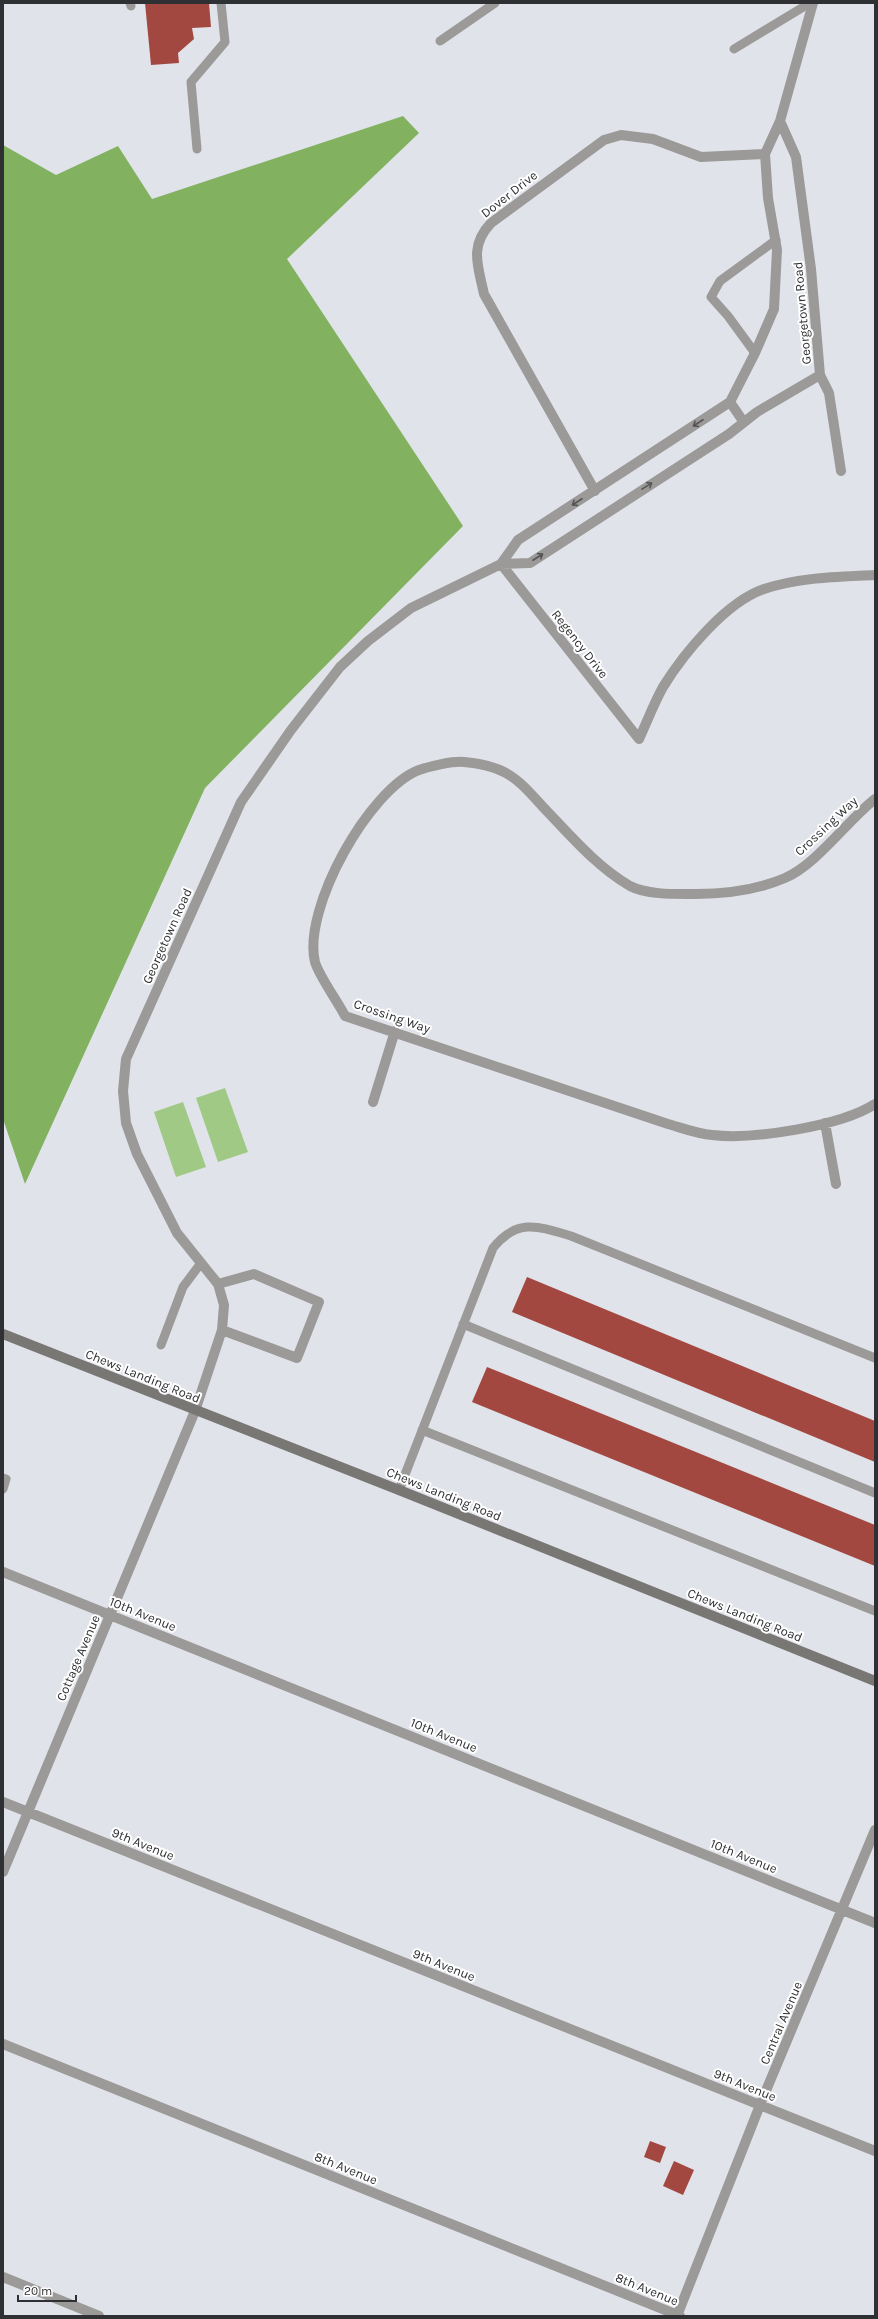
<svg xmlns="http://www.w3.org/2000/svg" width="878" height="2319" viewBox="0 0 878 2319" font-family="Karla,sans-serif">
<rect width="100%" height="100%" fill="#e0e3e9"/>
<path fill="#a0c985" d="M225,1088L248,1152L218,1162L196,1098Z
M183,1102L206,1167L176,1177L154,1112Z"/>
<path fill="#82b260" d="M403,116L419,133L287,259L463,526L205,788L25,1184L3,1119V145L56,175L118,146L152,199Z"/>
<path fill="#a34841" d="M145,3H209L211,27L192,28L194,39L178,53L179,63L151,65Z
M527,1277L875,1421V1462L512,1312Z
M487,1367L875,1525V1566L472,1402Z
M650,2141L666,2147L660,2163L644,2157Z
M674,2161L694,2170L683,2195L663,2186Z"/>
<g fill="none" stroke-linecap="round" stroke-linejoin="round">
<path stroke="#9c9a98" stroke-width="9" d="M130,3L131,6
M440,41L495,3
M734,49L810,3
M197,149L191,82L225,42L221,3
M755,353L728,316L711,297L720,281L776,240
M463,1324L875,1493
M161,1345L183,1287L201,1263
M422,1430L875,1611
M3,1478L6,1479L3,1489
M399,1490L493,1248C517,1218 538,1226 571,1236L875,1358"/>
<path stroke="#9c9a98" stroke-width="10" d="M780,121L796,157L811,269L820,375L829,393L841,471
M730,402L743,421
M595,491L484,294C478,266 469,246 491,223L604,140L621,135L653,139L701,157L765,154L780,121L813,3
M501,564L518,540L730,402L755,353L774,309L777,250L768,198L765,154
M501,564L639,739C647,722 654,703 663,687C684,653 726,602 764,589C800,577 838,577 875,575
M875,799C847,821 816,865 785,878C757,890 725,894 696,894C676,894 647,895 630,886C597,867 570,835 544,808C532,795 520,780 504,772C492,766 478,763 464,762C452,761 431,766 419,770C369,789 302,909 315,962C319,976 338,1002 345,1016L668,1124C682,1128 698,1134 712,1135C753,1140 841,1126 875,1104
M373,1102L395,1031
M825,1123L836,1184
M218,1284L254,1274L319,1302L297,1358L222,1330
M3,1572L875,1923
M3,1802L875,2151
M3,1872L195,1411L222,1330L224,1305L218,1284L177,1233L137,1154L126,1123L123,1091L126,1059L241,802L291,730L340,667L368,641L411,608L501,564L530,563L729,434L757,412L820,375
M3,2044L680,2316
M3,2277L99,2316
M677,2316L760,2105L875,1830"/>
<path stroke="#797774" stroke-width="10" d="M3,1334L399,1490L875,1681"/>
</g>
<defs><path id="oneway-shaft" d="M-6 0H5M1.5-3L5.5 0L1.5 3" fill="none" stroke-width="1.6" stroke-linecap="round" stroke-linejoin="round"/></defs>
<g stroke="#555556">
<use href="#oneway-shaft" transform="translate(698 423) rotate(147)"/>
<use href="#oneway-shaft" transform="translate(647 486) rotate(-32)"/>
<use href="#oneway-shaft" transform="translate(577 502) rotate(147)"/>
<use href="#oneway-shaft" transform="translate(538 557) rotate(-33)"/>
</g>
<g text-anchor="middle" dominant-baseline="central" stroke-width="4" stroke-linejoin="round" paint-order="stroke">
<g font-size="13" fill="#2f3033" stroke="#fff">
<text transform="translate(509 194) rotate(-38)">Dover Drive</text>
<text transform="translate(802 313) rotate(-95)">Georgetown Road</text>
<text transform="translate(580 644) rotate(52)">Regency Drive</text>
<text transform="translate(826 826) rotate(-43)">Crossing Way</text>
<text transform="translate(167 936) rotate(-66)">Georgetown Road</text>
<text transform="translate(392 1016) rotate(19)">Crossing Way</text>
<text transform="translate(143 1376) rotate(22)">Chews Landing Road</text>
<text transform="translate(444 1494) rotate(22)">Chews Landing Road</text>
<text transform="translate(143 1614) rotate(22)">10th Avenue</text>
<text transform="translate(745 1615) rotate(22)">Chews Landing Road</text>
<text transform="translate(78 1658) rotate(-67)">Cottage Avenue</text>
<text transform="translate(444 1735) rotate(22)">10th Avenue</text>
<text transform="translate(143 1844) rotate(22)">9th Avenue</text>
<text transform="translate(744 1856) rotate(22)">10th Avenue</text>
<text transform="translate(444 1965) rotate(22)">9th Avenue</text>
<text transform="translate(781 2023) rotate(-67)">Central Avenue</text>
<text transform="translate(745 2085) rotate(22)">9th Avenue</text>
<text transform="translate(346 2168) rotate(22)">8th Avenue</text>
<text transform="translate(647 2289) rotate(22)">8th Avenue</text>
</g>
</g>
<rect width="878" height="2319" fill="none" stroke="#2f3033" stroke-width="8"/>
<path d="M18 2295v6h58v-6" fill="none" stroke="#2f3033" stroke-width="2"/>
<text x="24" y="2295" font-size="12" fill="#2f3033" stroke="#ffffff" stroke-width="3" paint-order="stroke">20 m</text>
</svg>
